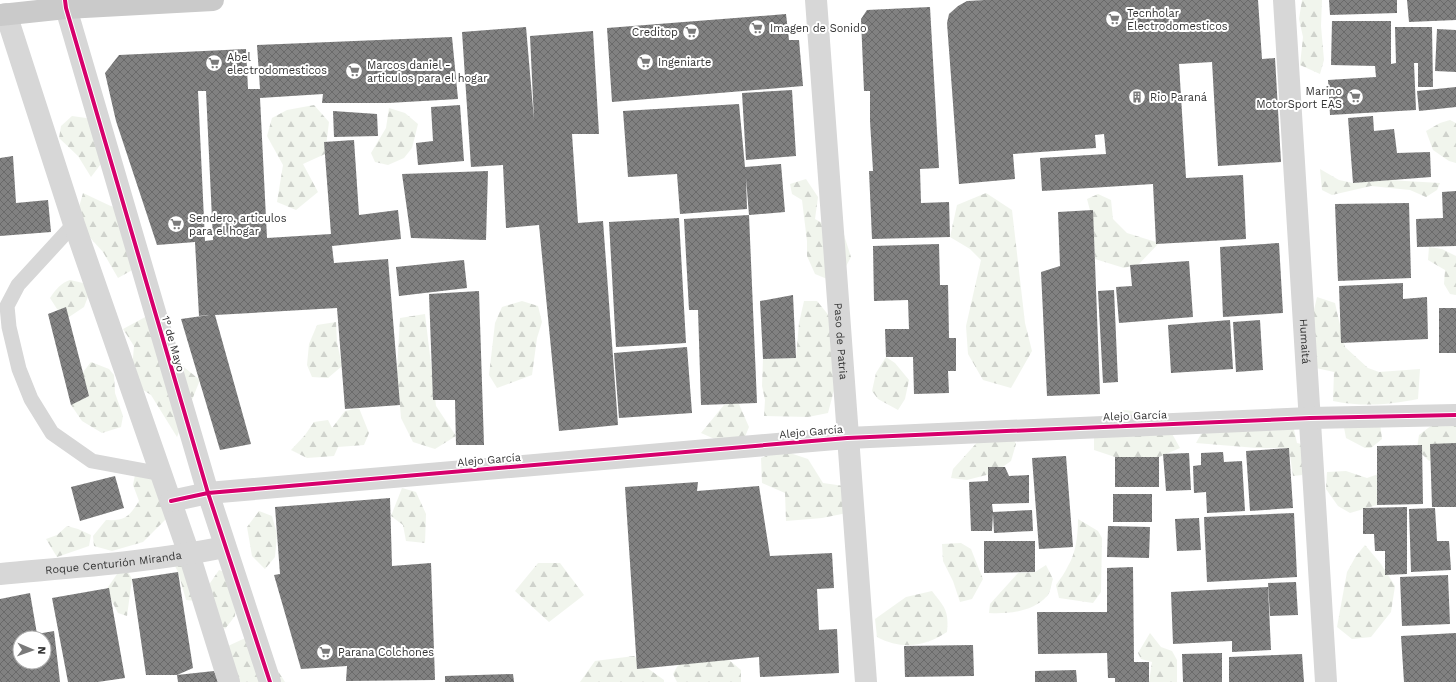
<svg xmlns="http://www.w3.org/2000/svg" width="1456" height="682" viewBox="0 0 1456 682" font-family="'Work Sans',sans-serif">
<defs>
<pattern id="forest-firs" width="22" height="20" patternUnits="userSpaceOnUse"><rect width="22" height="20" fill="#f1f5ed"/><path d="M5 1l3.5 6h-7zM16 11l3.5 6h-7z" fill="#cfd2cc"/></pattern>
<pattern id="building-cross-hatch" width="8" height="8" patternUnits="userSpaceOnUse"><rect width="8" height="8" fill="#818181"/><path d="M0 0l8 8M0 8l8-8" fill="none" stroke="#6a6a6a"/></pattern>
</defs>
<rect width="100%" height="100%" fill="#fff"/>
<path fill="url(#forest-firs)" d="M1302,0H1322L1321,26L1324,60L1320,74L1300,65L1303,37L1299,19Z
M314,105L329,122L325,154L303,164L318,192L296,210L277,202L283,165L267,136L272,118L287,110Z
M389,108L405,113L418,124L412,148L404,158L388,165L375,162L371,153L386,128Z
M72,116L93,119L110,152L91,177L78,156L59,138L61,126Z
M1450,120L1456,123V163L1449,161L1433,150L1426,131L1440,123Z
M1320,169L1339,180L1353,183L1388,180L1440,183L1437,190L1426,197L1410,190L1371,186L1332,195L1322,190Z
M806,179L818,197L815,219L844,235L851,257L837,283L815,274L807,256V241L802,200L792,194L790,184Z
M83,193L117,209L134,269L118,278L103,252L75,221Z
M986,193L1012,210L1025,323L1032,351L1011,388L983,380L968,354L966,326L981,260L970,249L950,237L957,205Z
M1098,194L1111,200L1113,219L1127,233L1159,243L1139,264L1124,268L1095,259L1093,222L1087,199Z
M1429,247L1442,249L1456,256V295L1450,294L1444,284L1445,270L1428,260Z
M70,280L83,283L89,294L84,307L69,317L57,309L50,298C56,289 61,283 70,280Z
M1317,297L1335,303L1345,347L1368,368L1379,372L1420,369L1418,399C1388,405 1364,407 1333,401L1334,372L1316,368L1313,314Z
M522,301L538,306L542,322L537,338L532,375L497,388L489,375L495,323L502,307Z
M804,301H817L830,317L834,390L828,413L808,417L764,416L765,400L762,386L763,359L796,358L799,323Z
M425,314L436,406L456,436L435,449L413,442L401,418L397,370L400,318Z
M149,315L175,360L200,380L177,437L151,395L131,382L134,346L123,329Z
M336,322L337,342L342,366L328,378L312,377L307,365L309,344L317,325Z
M886,357L895,363L909,380L905,399L898,410L878,399L872,391L876,373Z
M91,362L109,369L114,375L115,393L123,416L121,427L102,433L82,421L71,405L70,381L80,376Z
M738,402L749,427L744,439L717,440L701,433L724,405Z
M359,408L369,433L364,445L338,447L334,456L307,458L291,450L305,435L314,422L328,420L332,428L345,411Z
M1123,410C1159,413 1163,416 1180,448L1159,457H1115L1094,450V434L1110,419Z
M1445,415H1456V450L1443,457L1429,461L1417,449L1419,435Z
M1342,417L1380,423L1382,439L1371,448H1365L1346,438Z
M1293,425L1297,443L1306,445L1302,475L1293,476L1289,448H1257L1196,443L1201,434L1213,427Z
M1009,430L1016,444L1011,461L994,473L967,480L951,478L953,469L981,438Z
M781,450L808,459L823,483L851,487L847,513L822,518L786,521L785,493L762,483L761,458Z
M1346,471L1367,478L1384,472L1385,497L1377,505L1350,513L1338,506L1326,489L1327,472Z
M149,473L158,486L166,519L143,542L112,551L94,546L93,536L106,520C125,521 129,517 139,501L133,485L135,475Z
M402,488L416,492L426,514L425,543L406,541L403,525L391,516Z
M259,511L272,516L277,534L275,557L265,569L252,556L247,527Z
M1078,519L1098,531L1102,538L1101,592L1093,603L1059,598L1056,585C1060,579 1065,573 1068,566C1076,553 1078,535 1078,519Z
M67,526L78,529L91,535L89,546L57,557L46,539L57,535Z
M961,543L971,549L983,579L972,599L960,602L953,581L943,561L942,544Z
M1365,545L1381,564L1395,586L1391,612L1371,637L1352,639L1337,627L1347,572L1356,556Z
M190,558L204,602L186,600L178,572L172,560Z
M538,563H560L584,595L549,622L515,591Z
M124,564L132,579L127,616L118,613L106,590Z
M1046,565L1053,579C1051,584 1051,592 1047,596C1033,612 1008,614 989,613L990,604L1018,573L1035,572Z
M219,570L232,575L237,593L235,616L225,629L212,615L208,586Z
M932,591C945,608 949,610 947,632C924,647 902,650 877,637L875,619L906,597Z
M1150,633L1161,647L1172,651L1177,660V682H1149L1152,662L1141,659L1138,653Z
M254,634L285,682H233L228,646Z
M692,655L729,660L741,670V682H677L673,674L678,665Z
M634,656L650,670L664,680V682H580L595,661Z"/>
<path fill="url(#building-cross-hatch)" fill-rule="evenodd" d="M985,0H1258L1262,59L1275,58L1281,162L1218,166L1212,62L1179,64L1186,178L1243,175L1246,239L1156,244L1153,184L1042,191L1040,158L1106,154L1104,134L1095,135L1096,148L1013,154L1015,179L959,184L947,23L949,14L958,6L967,1Z
M1329,0H1397V13L1330,15Z
M1407,0H1456V20L1409,22Z
M930,7L939,168L920,169L921,203L949,202L950,237L872,239L869,171H873L870,121V91H864L861,19L867,10Z
M786,14L789,40H799L803,86L612,102L607,28Z
M1332,21H1391V64L1396,63L1395,27H1432L1433,87H1418V63H1414L1416,110L1330,115L1328,80L1376,77L1375,66L1331,65Z
M526,27L534,120L530,36L593,31L599,134H572L578,223L603,221L618,425L559,431L539,225L506,228L503,165L471,167L462,32Z
M1437,29L1456,30V72L1435,71Z
M452,37L458,99L388,103H322L323,94L260,98L267,238L331,234L324,142L354,140L359,215L398,210L401,239L332,246L334,263L388,259L400,405L345,409L337,308L215,315L251,444L220,450L181,319L209,315L199,316L195,242L157,245L116,121L105,73L119,55L246,49L248,89H260L257,45ZM198,91H206L213,240L205,241Z
M1456,87V107L1419,111L1417,91Z
M792,90L796,156L746,160L742,93Z
M739,104L745,167L781,164L785,212L749,215L757,403L701,405L698,310H689L684,219L749,215L746,178L747,209L680,214L677,174L628,177L623,111Z
M460,105L464,161L418,165L416,143L433,141L431,107Z
M333,111L377,114L378,136L334,137Z
M1373,116L1374,131L1394,129L1397,153L1430,152L1431,177L1353,183L1348,118Z
M13,156L16,203L48,200L51,232L0,236V158Z
M488,171L486,240L411,238L402,174Z
M1456,191V246L1417,247L1416,219L1443,218L1442,192Z
M1409,203L1411,278L1338,281L1335,204Z
M1093,210L1100,394L1047,396L1041,272L1060,266L1058,212Z
M679,218L686,343L616,347L609,222Z
M1279,243L1283,313L1223,317L1220,247Z
M939,244L940,285H948L949,338H956V371H948L949,393L914,394L913,357H886L885,329H909L908,300L874,301L873,246Z
M464,260L467,288L399,296L396,267Z
M1189,261L1193,317L1119,323L1116,287L1132,286L1130,265Z
M1403,283V299L1427,297L1428,339L1341,343L1339,286Z
M1114,290L1118,382L1103,383L1098,291Z
M479,291L484,445H456L455,400H433L429,294Z
M793,295L796,358L763,359L760,301Z
M66,307L89,396L71,405L48,314Z
M1439,308H1456V353H1439Z
M1230,320L1233,369L1171,373L1168,325Z
M1260,320L1263,370L1236,372L1233,322Z
M687,347L692,413L619,418L614,353Z
M1456,443V507H1432L1430,444Z
M1422,445L1423,504L1377,505V446Z
M1289,448L1293,508L1250,511L1246,451Z
M1223,452L1224,462L1242,461L1245,511L1207,513L1206,492L1194,493L1193,466L1201,465V453Z
M1189,453L1191,490L1166,491L1163,454Z
M1066,456L1073,547L1039,549L1032,458Z
M1115,457H1159V487H1115Z
M988,467H1005L1009,476L1029,475V503L992,504L993,512L1032,510L1033,531L994,533L993,514L992,531H971L969,482L988,481Z
M115,476L124,508L80,521L71,487Z
M698,482L697,491L759,486L770,556L832,553L834,588L817,589L819,630L837,629L839,673L760,677L759,657L637,669L625,487Z
M1113,494H1152V522H1113Z
M390,498L392,566L431,563L435,680L346,681L347,666L301,669L274,575L280,574L275,507Z
M1407,507V574L1385,575V551H1375L1374,534H1363V508Z
M1435,508L1437,541H1449L1451,570L1411,572L1409,509Z
M1294,513L1297,577L1207,582L1204,517Z
M1199,518L1201,550L1177,551L1175,519Z
M1108,526L1150,527L1149,558L1107,557Z
M984,541H1035V572L984,573Z
M1133,567L1134,662H1149V682H1115V678H1108L1107,653L1038,654L1037,612H1107V568Z
M178,572L193,668L177,675L214,671L219,682H178L177,675H146L132,579Z
M1448,575L1450,624L1402,626L1400,577Z
M1296,582L1298,615L1270,616L1268,583Z
M1268,587L1271,650L1232,652V641L1173,644L1171,592Z
M109,588L125,678L98,682H68L52,598Z
M30,593L37,634L54,631L60,682H0V599ZM20,638H44V662H20Z
M1456,633V682H1404L1401,636Z
M973,645L974,676L905,677L904,646Z
M1222,653V682H1183L1182,654Z
M1302,654L1304,682H1229V657Z
M1076,670L1077,682H1035V671Z
M513,674L514,682H445V676Z"/>
<g fill="none" stroke-linecap="round" stroke-linejoin="round">
<path stroke="#d7d7d7" stroke-width="15" d="M74,224L18,285L7,306L9,327L19,369L31,399L52,433L92,461L162,474"/>
<g stroke="#d7d7d7" stroke-width="22">
<path d="M65,0L66,8L208,493L270,682"/>
<path id="s1" d="M816,0L866,682"/>
<path id="s2" d="M1284,0L1326,682"/>
<path d="M6,14L74,224L189,554L229,682"/>
<path d="M171,501L208,493L847,438L1310,418L1456,415"/>
<path id="s3" d="M0,574C75,567 151,562 225,547"/>
</g>
<path stroke="#cacaca" stroke-width="22" d="M0,15L66,8L213,0"/>
<g stroke="#fff" stroke-width="6">
<path id="cycleway" d="M65,0L66,8L208,493L270,682
M171,501L208,493L847,438L1310,418L1456,415"/>
</g>
<use href="#cycleway" stroke="#d6006c" stroke-width="4"/>
</g>
<defs>
<g id="supermarket-ring" transform="scale(0.9)"><circle r="9.5" fill="#fff" stroke="#7a7a7a" stroke-width="1.5"/><path d="M-6-5.5h2.5l.6 2H6L4.5 2H-2.5L-4.4-4H-6ZM-1.5 3.2a1.3 1.3 0 1 0 .1 0ZM3 3.2a1.3 1.3 0 1 0 .1 0Z" fill="#7a7a7a"/></g>
<g id="building-ring" transform="scale(0.9)"><circle r="9.5" fill="#fff" stroke="#7a7a7a" stroke-width="1.5"/><path d="M-4-6H4V6H1V3H-1V6H-4ZM-2.5-4.3h1.7v1.8h-1.7ZM.8-4.3h1.7v1.8H.8ZM-2.5-1h1.7V.8h-1.7ZM.8-1h1.7V.8H.8Z" fill="#7a7a7a"/></g>
</defs>
<g fill-rule="evenodd">
<use href="#supermarket-ring" x="1114" y="19"/>
<use href="#supermarket-ring" x="757" y="28"/>
<use href="#supermarket-ring" x="691" y="32"/>
<use href="#supermarket-ring" x="645" y="62"/>
<use href="#supermarket-ring" x="214" y="63"/>
<use href="#supermarket-ring" x="354" y="71"/>
<use href="#building-ring" x="1137" y="97"/>
<use href="#supermarket-ring" x="1355" y="97"/>
<use href="#supermarket-ring" x="176" y="224"/>
<use href="#supermarket-ring" x="325" y="652"/>
</g>
<g text-anchor="middle" dominant-baseline="central" stroke-width="4" stroke-linejoin="round" paint-order="stroke">
<g font-size="11" fill="#333" stroke="#fff" text-anchor="start">
<text x="1127" y="13">Tecnholar<tspan x="1127" dy="13">Electrodomesticos</tspan></text>
<text x="770" y="28">Imagen de Sonido</text>
<text x="678" y="32" text-anchor="end">Creditop</text>
<text x="227" y="57">Abel<tspan x="227" dy="13">electrodomesticos</tspan></text>
<text x="658" y="62">Ingeniarte</text>
<text x="367" y="65">Marcos daniel -<tspan x="367" dy="13">articulos para el hogar</tspan></text>
<text x="1342" y="91" text-anchor="end">Marino<tspan x="1342" dy="13">MotorSport EAS</tspan></text>
<text x="1150" y="97">Rio Paraná</text>
<text x="189" y="218">Sendero, articulos<tspan x="189" dy="13">para el hogar</tspan></text>
<text x="338" y="652">Parana Colchones</text>
</g>
<g font-size="11" fill="#333" stroke="#fff">
<text stroke="none"><textPath href="#s1" startOffset="342">Paso de Patria</textPath></text>
<text stroke="none"><textPath href="#s2" startOffset="342">Humaitá</textPath></text>
<text transform="translate(173 344) rotate(74)">1° de Mayo</text>
<text transform="translate(1135 416) rotate(-2)">Alejo García</text>
<text transform="translate(811 432) rotate(-5)">Alejo García</text>
<text transform="translate(489 460) rotate(-5)">Alejo García</text>
<text stroke="none"><textPath href="#s3" startOffset="114">Roque Centurión Miranda</textPath></text>
</g>
</g>
<g transform="translate(32 650) rotate(92)"><circle r="19" fill="#ffffff" stroke="#adadad"/>
<path d="M0-3L7 15L0 10L-7 15Z" fill="#7a7a7a"/>
<text y="-6" font-size="11" font-weight="bold" text-anchor="middle" fill="#333333">N</text>
</g>
</svg>
